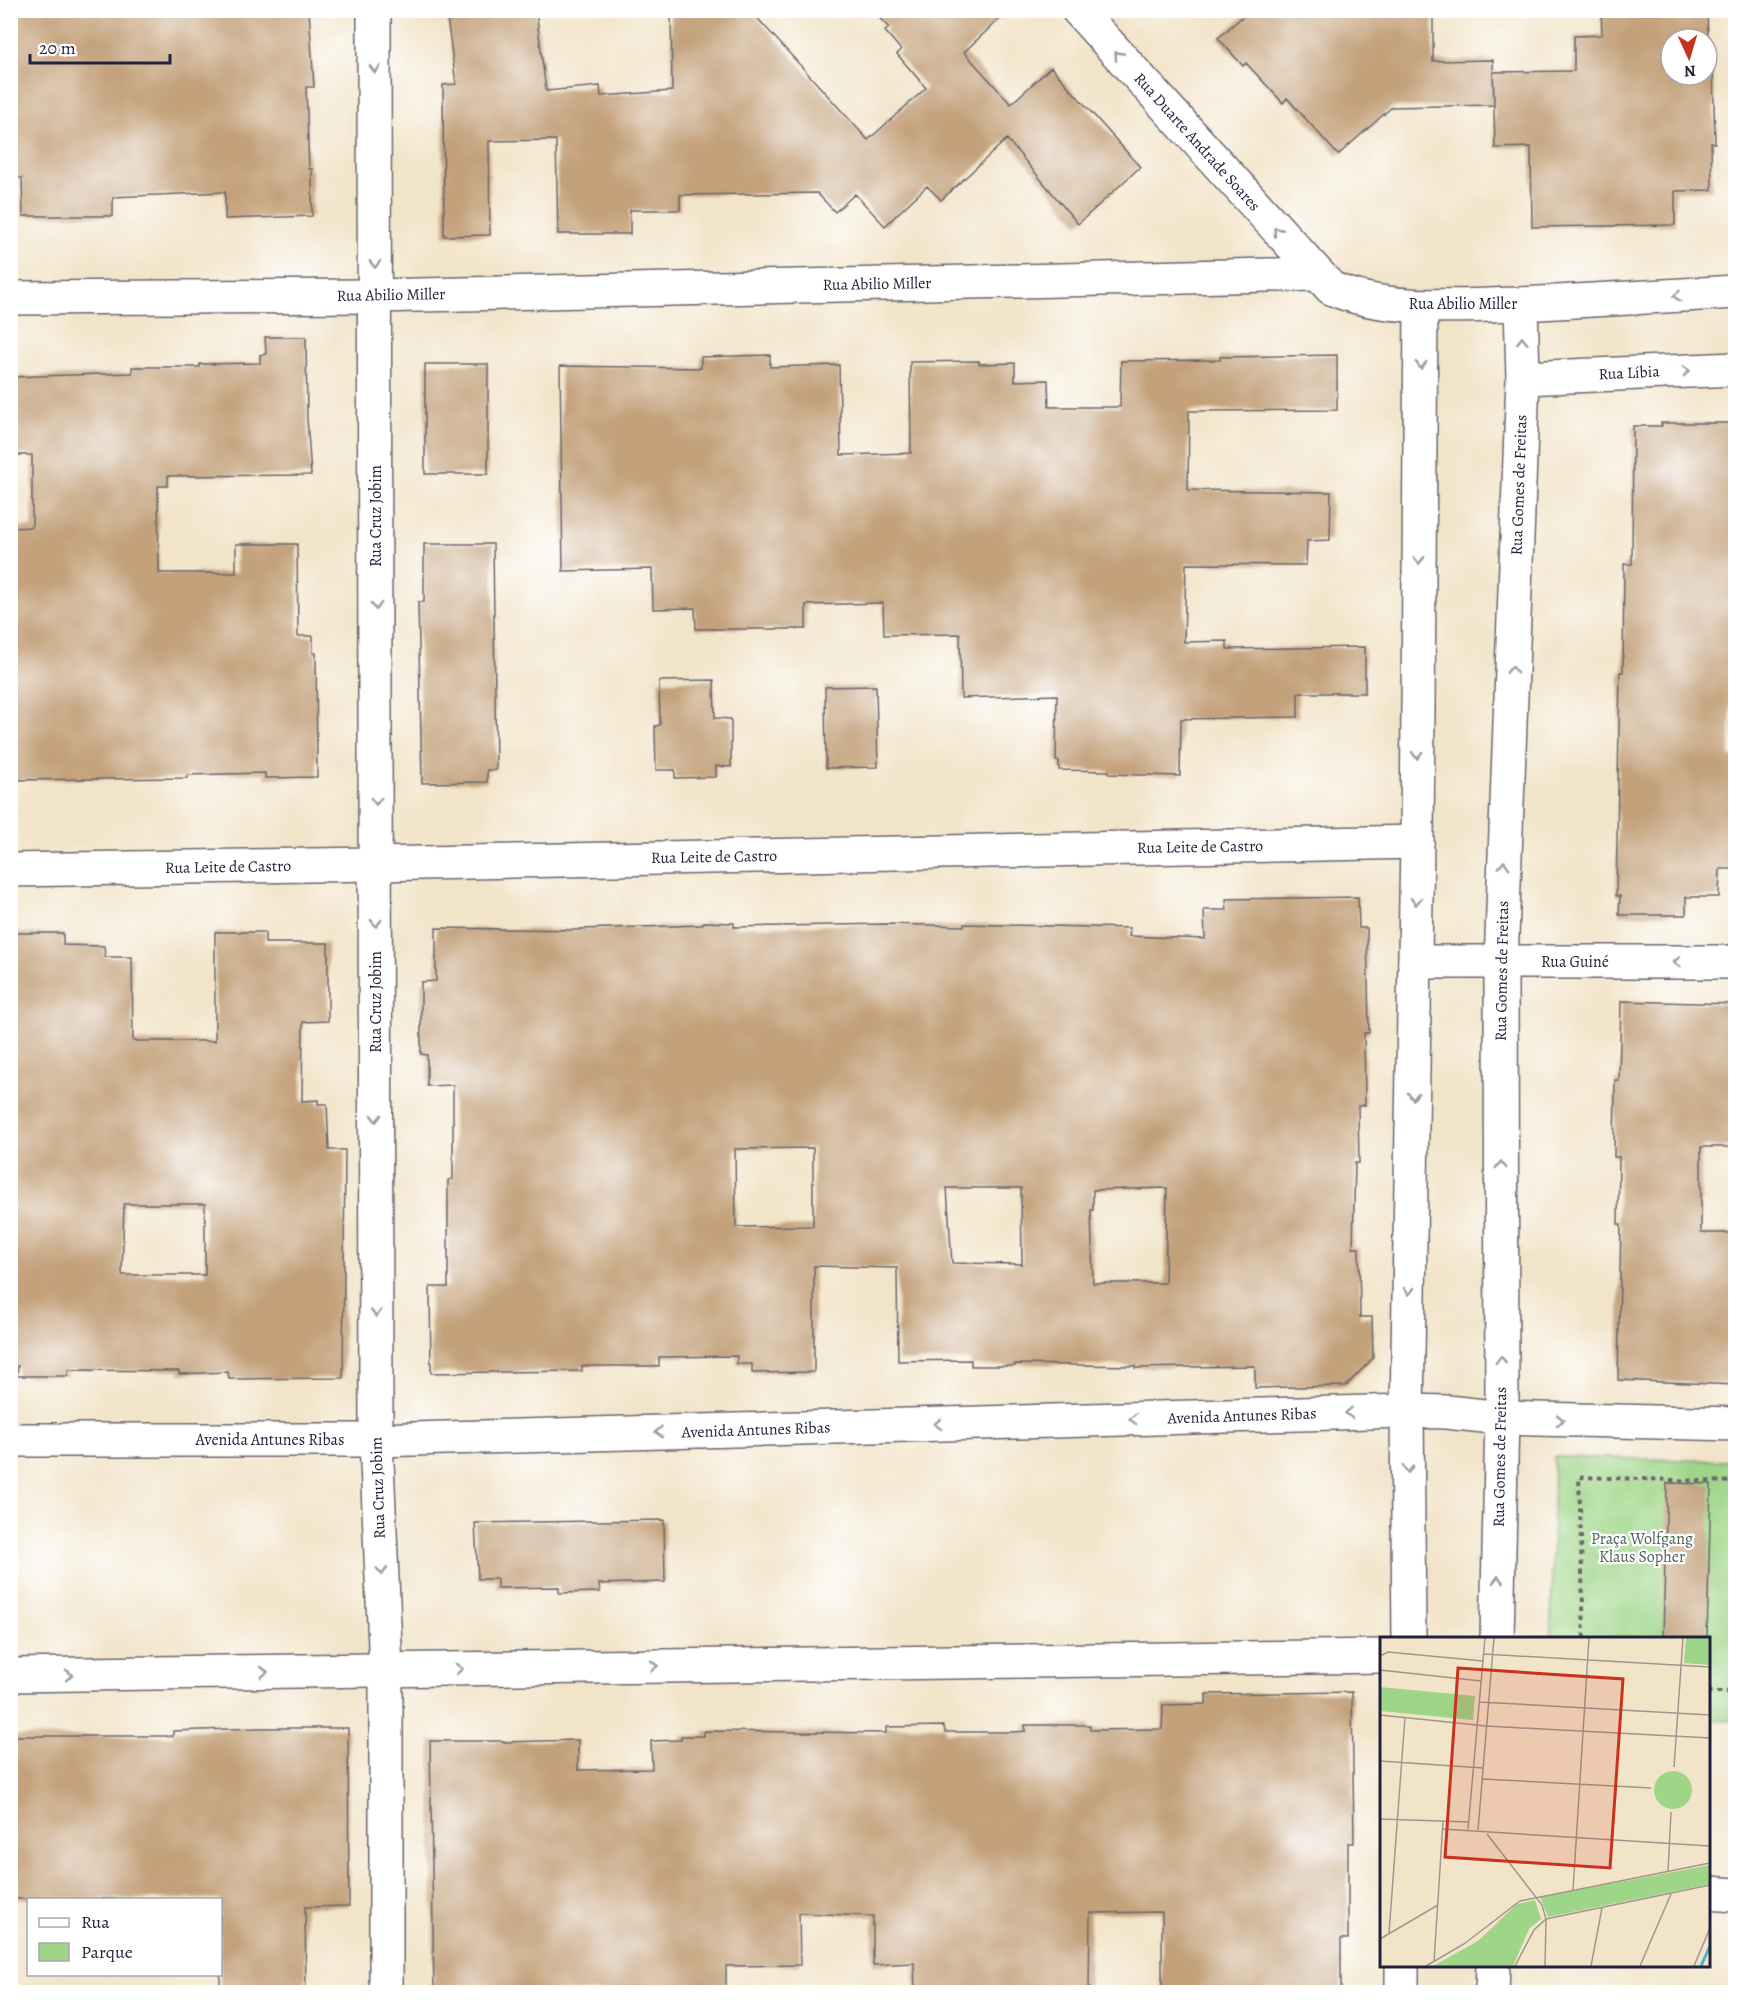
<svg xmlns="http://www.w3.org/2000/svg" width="1746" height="2003" viewBox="0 0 1746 2003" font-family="Alegreya,serif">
<rect width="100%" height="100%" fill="#fff"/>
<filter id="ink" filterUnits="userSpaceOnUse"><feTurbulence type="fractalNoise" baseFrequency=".0167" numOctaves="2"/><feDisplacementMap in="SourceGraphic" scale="12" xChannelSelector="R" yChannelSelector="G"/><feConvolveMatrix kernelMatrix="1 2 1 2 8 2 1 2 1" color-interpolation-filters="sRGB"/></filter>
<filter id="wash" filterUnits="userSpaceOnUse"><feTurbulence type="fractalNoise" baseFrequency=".008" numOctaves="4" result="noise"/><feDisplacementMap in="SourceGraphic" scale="24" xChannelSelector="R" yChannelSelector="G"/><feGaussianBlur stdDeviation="1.35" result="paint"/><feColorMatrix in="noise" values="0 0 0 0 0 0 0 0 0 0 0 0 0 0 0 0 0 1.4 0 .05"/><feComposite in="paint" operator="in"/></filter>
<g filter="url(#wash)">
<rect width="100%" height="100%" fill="#f2e4c9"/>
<path fill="#9ed587" stroke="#607c61" stroke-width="1.5" d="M1554,1457L1735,1461V1721L1709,1720L1708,1638H1551Z"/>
<g id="blocks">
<path fill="#c3a17a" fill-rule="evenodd" d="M10,10H309L314,87H306L309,169H312V216L225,219V192L113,197V216H23L22,178H10Z
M446,10H536L546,91L600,86L601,96L672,91L671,10H750L868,140L926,88L897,54L901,50L885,31L889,28L872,10H1009L964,52L1011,104L1051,67L1140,167L1078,224L1007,139L941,200L927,186L885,226L855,194L835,212L817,193L680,195V210H630V234H558L556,140L489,141L490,235L444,236L443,85L456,84Z
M1250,10H1433V61L1493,60L1494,105L1392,107L1338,155L1287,98L1283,103L1246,63L1243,66L1218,38Z
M1601,10H1707L1709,67H1713L1715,143H1711L1712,190L1675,191V225L1532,227L1531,147L1495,148L1493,72L1574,71V36L1602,35ZM1671,39H1707V75H1671Z
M265,337H306L307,418L311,475L168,476V486H158L159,573H236V544H297L298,636H313V653H316L317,777L265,778V773L187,775V778L10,780V528L32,527V455H10V377L132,373V367H200V364L260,363V355L266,354Z
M770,355V367L839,365L841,455L911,453L910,362L979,361V364L1015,363V381L1048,380L1049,407H1120L1121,361L1220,360V357L1337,355V410L1189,411L1188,490L1331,492L1330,540L1307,541L1306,565L1186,564L1184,642L1227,641V649L1365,647V693H1298V717L1181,719L1180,776L1109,774V771L1059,770V761H1056L1057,695L961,698L960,634L884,635L883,603L806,605V629H696L695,608L653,609L652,569L563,571L560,366L701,368V357Z
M425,364H488V474H425Z
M1661,423H1736V668H1731L1730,757H1736V869H1720L1719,897H1686V915H1619L1620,896H1616L1620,672H1623L1624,564H1632L1633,426H1662Z
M424,544H493L496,770H487V782L422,783L418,602H424Z
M714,680L715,718L731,719V767L716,766V777L675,778V770H656L655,726L660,725L659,681Z
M876,686L878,767L826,768L825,687Z
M1358,897L1359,928H1367L1369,1033H1364L1365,1105L1358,1106L1359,1163H1355L1353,1248H1359L1360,1317H1372L1373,1358L1346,1386L1255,1388V1366L1135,1368L1136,1366L1015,1364V1366H971V1360L898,1361L897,1268L814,1266V1372L752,1373V1364H737V1356L659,1357V1366H582V1371L431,1373L430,1287H448V1180L453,1179V1085L427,1086V1055L421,1054V982L436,981V928L580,930V929L702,925L704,922L734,923V927L886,924L964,926V924L1130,928L1129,936L1205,939L1204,910H1227L1226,899ZM813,1148V1226L736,1227L735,1149ZM947,1188H1021L1022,1264L952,1263ZM1167,1188L1165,1283H1093L1091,1210H1093V1190Z
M215,932H265V943H328V1021L303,1022L302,1101L318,1100V1104H327L329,1150H345L343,1378L229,1379L228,1372L179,1374V1371L68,1370V1376H17L18,1366H10V933H63V945L104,946L105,957H132L133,1041H215ZM124,1204H205V1275H122Z
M1621,1001L1736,1004V1147H1701V1233H1736V1385L1618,1380L1621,1224H1618L1619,1157H1614L1615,1080L1619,1081Z
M1667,1483L1711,1484L1707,1638H1663Z
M664,1520L665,1582L599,1584L600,1592L559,1593V1587L497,1588V1579H478L475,1523Z
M1352,1692L1354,1843H1348V1939H1341V1992H1162V1912L1090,1913L1089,1992H915L914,1963L873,1965V1916L799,1913L800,1965L726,1966V1992H434L430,1741H504V1742L578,1740V1770L652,1769L651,1741L681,1740V1736H704V1731L886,1733V1727L944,1726L945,1732H1015L1026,1731L1025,1725H1090V1730L1162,1729L1163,1705L1206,1704V1694Z
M260,1728H348L349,1906L305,1907L306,1992H220V1899H10V1736H173V1731Z"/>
</g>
</g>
<g filter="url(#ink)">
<use href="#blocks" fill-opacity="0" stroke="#6b666d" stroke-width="1.5"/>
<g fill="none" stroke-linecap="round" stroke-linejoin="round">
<g stroke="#6b666d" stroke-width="36">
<path id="minor" d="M10,298L375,296L1316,274
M1521,304L1736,292
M1523,378L1736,369
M10,870L376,864L1417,842
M1415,962H1736
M10,1440H376L1407,1411L1447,1412L1502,1418L1736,1424
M10,1675L1382,1656
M1708,1893L1736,1895"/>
</g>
<g stroke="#6b666d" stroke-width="36">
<path id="tertiary" d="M374,10L376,1440L386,1670V1992
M1078,10L1331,288C1387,313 1462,305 1521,304L1523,378L1501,963L1502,1418L1497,1638
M1409,1638L1407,1411L1417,842L1421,306
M1402,1992V1966
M1492,1992L1493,1966"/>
</g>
<path stroke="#6b666d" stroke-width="4" stroke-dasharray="4.5 4.5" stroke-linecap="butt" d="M1584,1638L1579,1477L1736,1482
M1708,1692H1736"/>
<use href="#minor" stroke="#fff" stroke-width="33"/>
<use href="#tertiary" stroke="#fff" stroke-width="33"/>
</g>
<defs><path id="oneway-chevron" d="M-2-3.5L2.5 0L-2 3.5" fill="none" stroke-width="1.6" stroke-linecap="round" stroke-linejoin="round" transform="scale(1.5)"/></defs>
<g stroke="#9c9ca7">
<use href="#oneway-chevron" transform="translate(1118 55) rotate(-132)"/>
<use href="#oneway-chevron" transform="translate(375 69) rotate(90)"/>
<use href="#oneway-chevron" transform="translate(1277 231) rotate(-132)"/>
<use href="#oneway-chevron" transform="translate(375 264) rotate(90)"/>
<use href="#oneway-chevron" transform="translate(1677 296) rotate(177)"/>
<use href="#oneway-chevron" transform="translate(1522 341) rotate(-91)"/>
<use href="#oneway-chevron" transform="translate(1421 365) rotate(90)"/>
<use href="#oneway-chevron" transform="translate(1686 371) rotate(-3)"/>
<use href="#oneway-chevron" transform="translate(1419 560) rotate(90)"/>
<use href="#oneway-chevron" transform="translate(376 606) rotate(90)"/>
<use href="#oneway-chevron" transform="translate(1512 670) rotate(-88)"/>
<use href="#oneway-chevron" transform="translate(1417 755) rotate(90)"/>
<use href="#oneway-chevron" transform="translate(376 801) rotate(90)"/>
<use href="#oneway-chevron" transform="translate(1504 865) rotate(-88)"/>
<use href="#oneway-chevron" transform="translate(1416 901) rotate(91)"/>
<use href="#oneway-chevron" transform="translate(376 923) rotate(90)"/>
<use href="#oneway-chevron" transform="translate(1677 962) rotate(180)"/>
<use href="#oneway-chevron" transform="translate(1413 1096) rotate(91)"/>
<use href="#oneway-chevron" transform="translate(376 1118) rotate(90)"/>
<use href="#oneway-chevron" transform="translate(1501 1165) rotate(-90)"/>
<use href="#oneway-chevron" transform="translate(1409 1291) rotate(91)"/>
<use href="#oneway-chevron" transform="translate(376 1313) rotate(90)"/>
<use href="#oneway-chevron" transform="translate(1501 1360) rotate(-90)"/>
<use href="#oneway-chevron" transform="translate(1349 1413) rotate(178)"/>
<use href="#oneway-chevron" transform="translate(1133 1419) rotate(178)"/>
<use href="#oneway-chevron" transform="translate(1560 1420) rotate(1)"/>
<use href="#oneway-chevron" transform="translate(938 1424) rotate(178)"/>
<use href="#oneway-chevron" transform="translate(659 1432) rotate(178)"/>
<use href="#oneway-chevron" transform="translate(1408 1469) rotate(90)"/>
<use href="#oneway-chevron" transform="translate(382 1571) rotate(88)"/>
<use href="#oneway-chevron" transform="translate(1498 1580) rotate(-89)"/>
<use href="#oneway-chevron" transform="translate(654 1666) rotate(-1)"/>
<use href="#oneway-chevron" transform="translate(459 1669) rotate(-1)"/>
<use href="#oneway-chevron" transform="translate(264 1672) rotate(-1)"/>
<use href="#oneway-chevron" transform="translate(69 1675) rotate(-1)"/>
</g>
</g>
<g text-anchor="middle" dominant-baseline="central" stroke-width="4.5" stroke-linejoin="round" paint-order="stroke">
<g font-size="16" fill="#22223b" stroke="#fff">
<text transform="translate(1197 142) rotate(48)">Rua Duarte Andrade Soares</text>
<text transform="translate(877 284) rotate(-1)">Rua Abilio Miller</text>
<text transform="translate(391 295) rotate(-1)">Rua Abilio Miller</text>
<text x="1463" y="304">Rua Abilio Miller</text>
<text transform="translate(1629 373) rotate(-3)">Rua Líbia</text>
<text transform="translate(1519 485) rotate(-88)">Rua Gomes de Freitas</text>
<text transform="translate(376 516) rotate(-90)">Rua Cruz Jobim</text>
<text transform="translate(1200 847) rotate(-1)">Rua Leite de Castro</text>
<text transform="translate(714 857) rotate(-1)">Rua Leite de Castro</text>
<text transform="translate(228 867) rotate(-1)">Rua Leite de Castro</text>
<text x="1575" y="962">Rua Guiné</text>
<text transform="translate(1502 971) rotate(-89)">Rua Gomes de Freitas</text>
<text transform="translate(376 1002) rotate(-90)">Rua Cruz Jobim</text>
<text transform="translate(1242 1416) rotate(-2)">Avenida Antunes Ribas</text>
<text transform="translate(756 1430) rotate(-2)">Avenida Antunes Ribas</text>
<text x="270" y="1440">Avenida Antunes Ribas</text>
<text transform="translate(1500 1457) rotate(-89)">Rua Gomes de Freitas</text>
<text transform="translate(378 1488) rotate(-92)">Rua Cruz Jobim</text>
</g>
<g font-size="16" fill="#4d6156" stroke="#fff">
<text x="1642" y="1539">Praça Wolfgang<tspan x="1642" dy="18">Klaus Sopher</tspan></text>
</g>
</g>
<g transform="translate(1380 1637)">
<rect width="330" height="330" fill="#f2e4c9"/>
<path d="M306,1H330V28L304,26ZM0,50L95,59L93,83L0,74ZM274 153a19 19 0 1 1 38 0a19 19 0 1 1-38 0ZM330,228V247L168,280L160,260ZM155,263L161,282L149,292L133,329H53L98,304L137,267Z" fill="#9ed587"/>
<path fill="none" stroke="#4eb1cd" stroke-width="3" d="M321,329L330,309"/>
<path fill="none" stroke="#9f9690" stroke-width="1.5" d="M104,17L330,30M0,19L8,15L103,24M0,33L101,44M100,65L330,78M0,78L106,89L330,101M0,124L103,131M294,130L303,1M102,142L271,151M0,182L89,185M62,192L330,209M88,192L105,1M98,193L114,1M107,197L162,268L166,282L165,329M288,234L291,175M193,253L209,1M9,296L25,80M0,302L58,268M54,325L63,185M46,329L84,307L140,264L330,226M135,329L154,293L166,282L330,248M211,329L222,271M260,329L291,257M314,329L330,291"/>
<path fill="#c8321e" fill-opacity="0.15" stroke="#c8321e" stroke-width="3" d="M78,31L243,42L230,231L65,220Z"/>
<rect width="330" height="330" fill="none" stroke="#22223b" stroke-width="3"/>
</g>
<rect width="1746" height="2003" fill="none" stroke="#fff" stroke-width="36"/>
<rect x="27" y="1898" width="195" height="78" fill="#ffffff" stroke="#a7a7b1" stroke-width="1.5"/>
<rect x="39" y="1918" width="30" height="9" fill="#ffffff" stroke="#a7a7b1" stroke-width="1.5"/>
<text x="81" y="1928" font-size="18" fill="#22223b">Rua</text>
<rect x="39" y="1943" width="30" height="18" fill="#9ed587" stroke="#a7a7b1" stroke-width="1.5"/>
<text x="81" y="1958" font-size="18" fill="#22223b">Parque</text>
<g transform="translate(1689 57) rotate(176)"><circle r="28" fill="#ffffff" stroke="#a7a7b1" stroke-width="1.5"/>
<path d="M0-4.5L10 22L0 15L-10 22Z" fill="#c8321e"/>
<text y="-9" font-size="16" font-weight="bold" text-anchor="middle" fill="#22223b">N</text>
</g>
<path d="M30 54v9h140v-9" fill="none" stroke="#22223b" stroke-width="3"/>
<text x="39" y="54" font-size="18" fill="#22223b" stroke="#ffffff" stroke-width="4.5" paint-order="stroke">20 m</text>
</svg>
